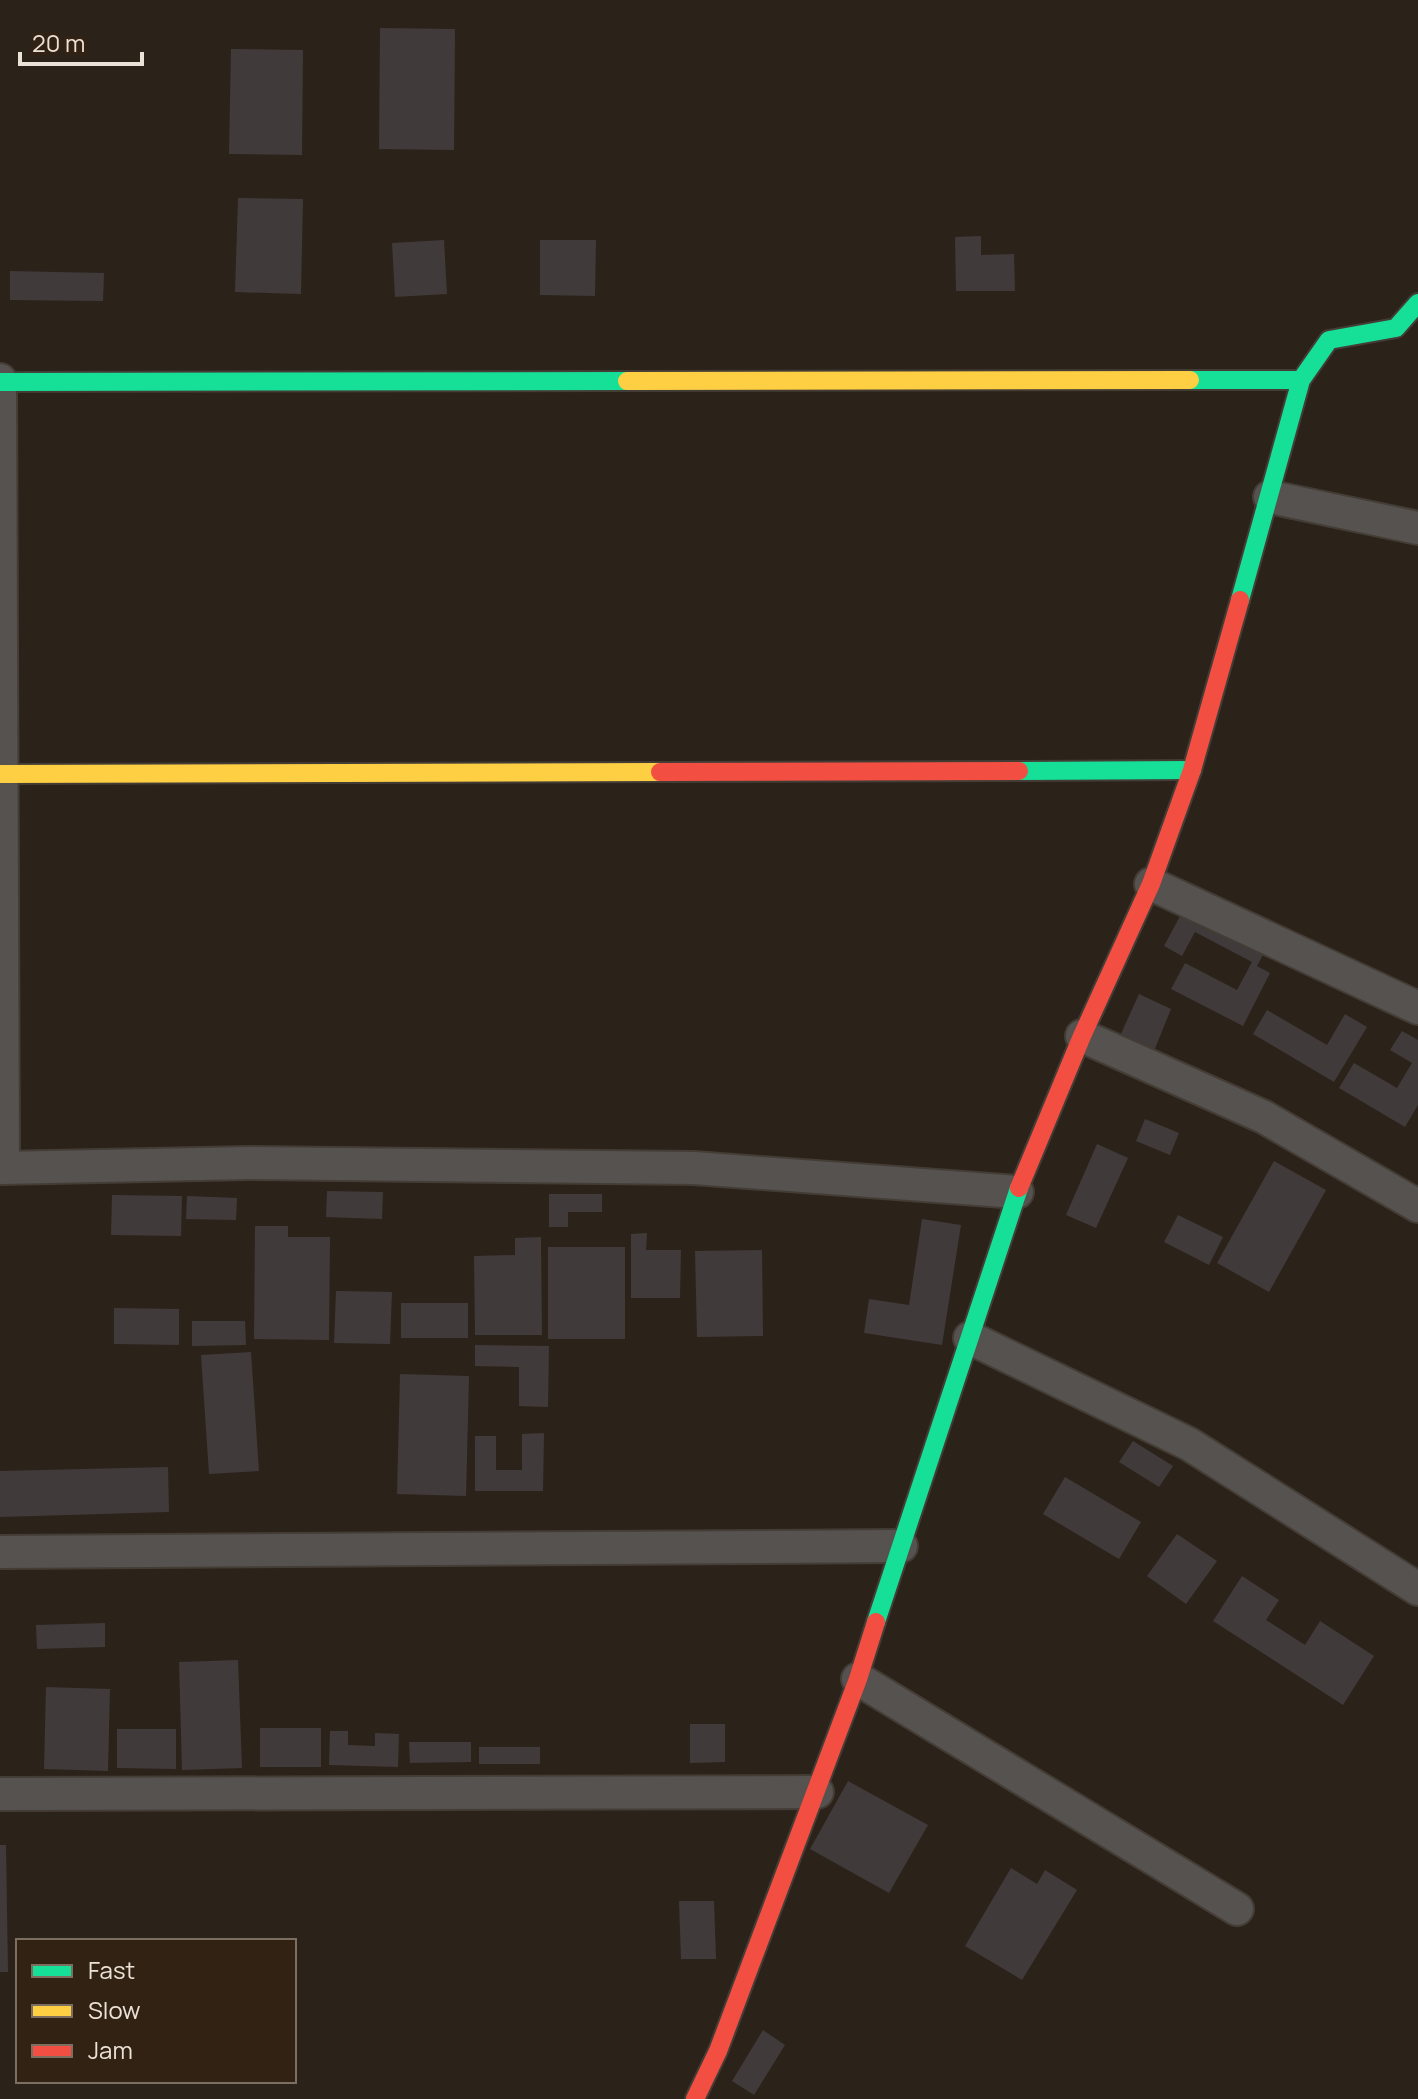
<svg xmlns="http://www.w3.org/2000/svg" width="1418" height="2099" viewBox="0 0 1418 2099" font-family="Manrope,sans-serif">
<rect width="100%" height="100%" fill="#2b221a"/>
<path fill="#413a3a" d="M380,28L455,29L454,150L379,149Z
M231,49L303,50L302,155L229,154Z
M238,198L303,199L301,294L235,292Z
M981,236V255L1014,254L1015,291H956L955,237Z
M444,240L447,294L395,297L392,243Z
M540,240H596L595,296L540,295Z
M10,271L104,273L103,301L10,300Z
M1185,907L1265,951L1257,966L1270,973L1243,1026L1171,989L1185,963L1237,990L1252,962L1195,932L1182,956L1164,946Z
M1139,994L1171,1009L1154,1051L1120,1036Z
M1267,1010L1327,1045L1345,1014L1367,1027L1334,1082L1253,1034Z
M1402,1031L1418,1040V1105L1405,1127L1339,1088L1354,1063L1397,1088L1412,1063L1390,1050Z
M1145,1119L1179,1133L1170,1155L1136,1141Z
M1097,1144L1128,1158L1096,1228L1066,1215Z
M1274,1161L1326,1190L1269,1292L1217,1263Z
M327,1191L383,1192L382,1219L326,1217Z
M549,1194H602V1212H568V1227H549Z
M112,1195L182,1196L181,1236L111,1235Z
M187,1196L237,1198L236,1220L186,1219Z
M1178,1215L1223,1237L1209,1265L1164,1242Z
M922,1219L961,1225L942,1345L864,1333L869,1299L909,1305Z
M255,1226H288V1237H330L329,1340L254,1339Z
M647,1233L646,1250H681L680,1298H631V1234Z
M541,1237L542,1335H475L474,1256L515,1255V1238Z
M548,1247H625V1339H548Z
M762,1250L763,1336L697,1337L695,1251Z
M336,1291L392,1292L390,1344L334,1343Z
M401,1303H468V1338H401Z
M114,1308L179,1309V1345L114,1344Z
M192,1321H245L246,1345L192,1346Z
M475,1345L549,1346L548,1407L519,1406V1367L475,1366Z
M251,1352L259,1471L209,1474L201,1355Z
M400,1374L469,1376L466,1496L397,1494Z
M544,1433L543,1491H475V1436H496V1470H522V1434Z
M1133,1441L1173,1466L1159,1487L1119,1462Z
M168,1467L169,1512L0,1517V1471Z
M1065,1477L1141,1522L1119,1559L1043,1514Z
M1177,1534L1217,1561L1186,1604L1147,1576Z
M1242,1576L1279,1600L1266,1620L1305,1645L1320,1621L1374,1656L1343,1705L1213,1621Z
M105,1623V1647L37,1649L36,1625Z
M238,1660L242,1768L182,1770L179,1662Z
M46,1687L110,1689L108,1771L44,1769Z
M690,1724H725V1762L690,1763Z
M260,1728H321V1767H260Z
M117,1729H176V1769L117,1768Z
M330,1731H348V1745L375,1746V1733L399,1734L398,1767L329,1765Z
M409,1742H471V1762L410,1763Z
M479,1747H540V1764H479Z
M848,1781L928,1825L889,1893L810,1849Z
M0,1845H6L8,1972H0Z
M1011,1868L1037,1884L1045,1870L1077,1890L1022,1980L965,1946Z
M679,1901H714L716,1959H681Z
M763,2030L785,2045L754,2095L732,2081Z"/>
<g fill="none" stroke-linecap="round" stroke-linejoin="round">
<g stroke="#443d36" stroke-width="36">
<path id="street" d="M0,380L3,1168
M1270,497L1418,528
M1151,884L1418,1008
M1082,1036L1264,1117L1418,1206
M0,1168L249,1163L694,1168L1017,1192
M970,1338L1189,1444L1418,1589
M0,1552L901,1546
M858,1679L1237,1909
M0,1794L817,1792"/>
</g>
<g stroke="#443d36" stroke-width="22">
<path id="fast" d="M1190,380H1301
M0,382L627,381
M1240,600L1301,380L1329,340L1396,328L1418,303
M1019,771L1192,770
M876,1622L1019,1188"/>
</g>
<g stroke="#443d36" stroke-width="22">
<path id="slow" d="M627,381L1190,380
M1,774L660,772"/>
</g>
<g stroke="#443d36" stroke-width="22">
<path id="jam" d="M660,772L1019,771
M1019,1188L1082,1036L1151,884L1192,770L1240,600
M695,2099L718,2051L858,1679L876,1622"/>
</g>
<use href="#street" stroke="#565250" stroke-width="32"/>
<use href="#fast" stroke="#16e098" stroke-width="18"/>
<use href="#slow" stroke="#ffcf43" stroke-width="18"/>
<use href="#jam" stroke="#f24e42" stroke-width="18"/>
</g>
<rect x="16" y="1939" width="280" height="144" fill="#322213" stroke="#7c6e61" stroke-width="2"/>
<rect x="32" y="1965" width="40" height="12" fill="#16e098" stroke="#7c6e61" stroke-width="2"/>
<text x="88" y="1979" font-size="24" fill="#ece1d7">Fast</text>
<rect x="32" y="2005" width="40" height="12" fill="#ffcf43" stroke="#7c6e61" stroke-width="2"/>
<text x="88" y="2019" font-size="24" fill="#ece1d7">Slow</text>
<rect x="32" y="2045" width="40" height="12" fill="#f24e42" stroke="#7c6e61" stroke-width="2"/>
<text x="88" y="2059" font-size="24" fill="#ece1d7">Jam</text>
<path d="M20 52v12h122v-12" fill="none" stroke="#ece1d7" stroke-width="4"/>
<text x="32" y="52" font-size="24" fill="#ece1d7" stroke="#322213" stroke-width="6" paint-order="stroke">20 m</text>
</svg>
